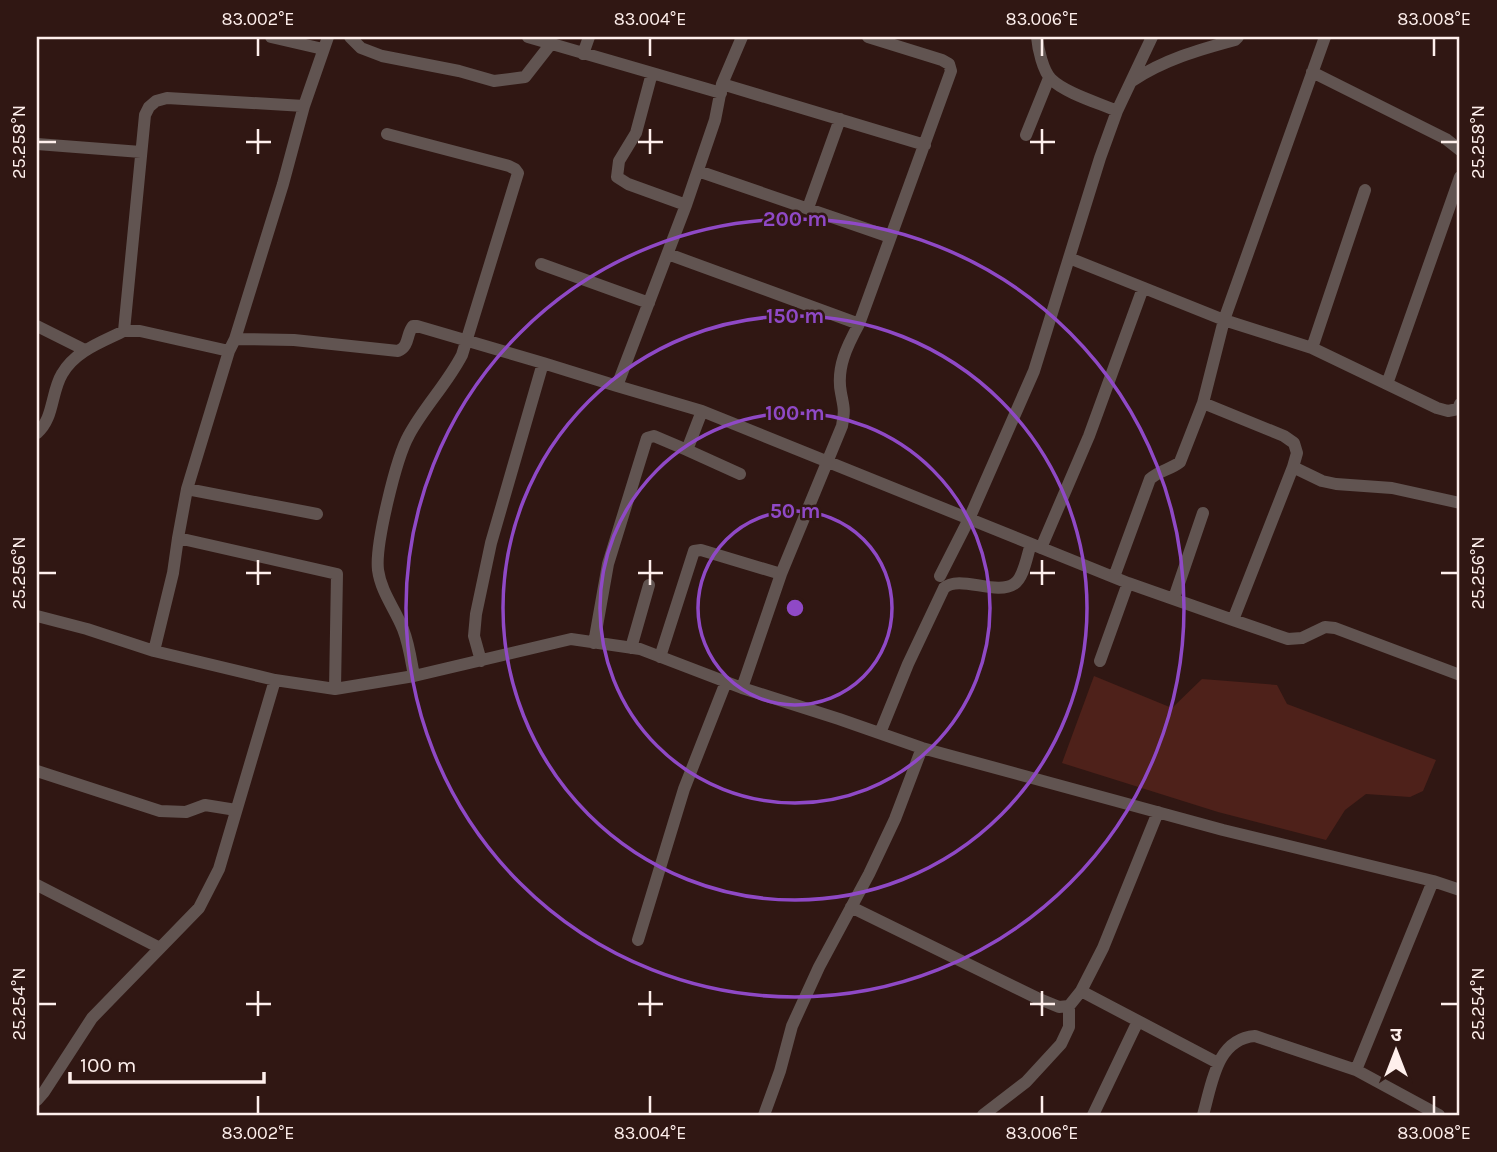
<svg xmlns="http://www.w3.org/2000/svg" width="1497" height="1152" viewBox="0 0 1497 1152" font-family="Karla,'Noto Sans Devanagari',sans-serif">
<rect width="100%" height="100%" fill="#301713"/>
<path fill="#4e211a" d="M1094,676L1172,708L1202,679L1277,685L1287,704L1436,760L1423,791L1410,797L1366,794L1345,810L1326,840L1218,812L1062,763Z"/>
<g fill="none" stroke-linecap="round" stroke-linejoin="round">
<path stroke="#615451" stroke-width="12" d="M271,37L323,49
M350,37L361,48L382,56L459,71L494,81L525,77L550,45
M528,37L721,93
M1037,37C1038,49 1043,71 1051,79C1065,93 1099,103 1117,111
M583,54L589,37
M1312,72L1446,139L1460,150
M652,73L636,133L619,161L617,177L628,184L686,205
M1132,81C1163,60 1198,50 1235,40L1238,37
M722,84L925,145
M387,134L509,166L515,169L518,173L462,355C447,384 424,407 409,435C396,458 375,545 378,570C381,592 395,609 403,629C409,644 411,660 414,676
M1026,135L1049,78
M37,144L141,152
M698,171L890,237
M808,208L840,119
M668,254L859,324L951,71L949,64L942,60L868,37
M1069,258L1224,320L1325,37
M541,264L649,303
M37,326L85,350
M124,331H140L229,351L187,489L317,514
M235,339L294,340L398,351C410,346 406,334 413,326H417L543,363
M1312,348L1437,408L1448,411L1458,409L1460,404
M229,351L235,339L283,184L304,106L328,37
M1387,384L1460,177
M1203,403L1284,436L1294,443L1297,453L1293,467L1322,481L1336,484L1392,488L1460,503
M702,411L1128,583L1233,620L1288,639L1302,638L1325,627L1335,628L1460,675
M37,433C54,419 51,392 62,374C75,351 102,342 124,331L145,115L149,107L156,101L167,98L304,106
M687,450L740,474
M187,489L178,538L337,574L335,689
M1041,548L1089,436L1143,288
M940,576L969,519L1034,371L1100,158L1117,111L1152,37
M1114,577L1150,479C1160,470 1170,470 1180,462L1203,403L1224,320L1312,348L1365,190
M1174,598L1203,513
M37,616L87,629L154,651L275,680L335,689L414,676L571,639L640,649L742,688L839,719L922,748L1223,830L1433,881L1460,890
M1233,620L1293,467
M594,643L608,564L647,438L654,436L687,450L702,411L617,386
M631,648L649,585
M154,651L173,573L178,538
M660,657L694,551L701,550L781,574
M481,661L474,636L476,614L491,543L543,363L617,386L686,205L715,120L722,84L742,37
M1100,661L1128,583
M742,688L781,574L842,426C845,409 844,409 841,393C836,368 847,346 859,324
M880,733L908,664L944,588C959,574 996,596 1014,584C1024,578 1027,555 1031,544
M37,771L160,811L186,812L205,805L236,810
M37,885L160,948
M851,907L1037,998L1059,1007L1069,1006L1081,991L1103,948L1158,812
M638,940L684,789L726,682
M1081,991L1218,1063
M1356,1070L1433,881
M37,1100L44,1092L92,1018L199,908L219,869L275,680
M764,1115L780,1071L792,1026L819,967L869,874L895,819L922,748
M983,1115L1026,1082L1061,1044L1069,1027V1006
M1093,1115L1138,1021
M1203,1115C1212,1084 1216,1039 1255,1036L1356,1070L1439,1115"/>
</g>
<path fill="none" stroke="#feefec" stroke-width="2.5" d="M258,38V56M650,38V56M1042,38V56M1434,38V56M258,129V154M650,129V154M1042,129V154M38,142H56M246,142H271M638,142H663M1030,142H1055M1441,142H1458M258,560V585M650,560V585M1042,560V585M38,573H56M246,573H271M638,573H663M1030,573H1055M1441,573H1458M258,991V1016M650,991V1016M1042,991V1016M38,1004H56M246,1004H271M638,1004H663M1030,1004H1055M1441,1004H1458M258,1096V1114M650,1096V1114M1042,1096V1114M1434,1096V1114"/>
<g fill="none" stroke="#8f49c6" stroke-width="3.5">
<circle cx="795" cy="608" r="97"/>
<circle cx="795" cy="608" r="195"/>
<circle cx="795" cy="608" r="292"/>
<circle cx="795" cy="608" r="389"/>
</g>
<circle cx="795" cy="608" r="10" fill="#8f49c6" stroke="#301713" stroke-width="3.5"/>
<g font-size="21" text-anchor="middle" font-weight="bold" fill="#8f49c6" stroke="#301713" stroke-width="5" stroke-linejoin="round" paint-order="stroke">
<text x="795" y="226">200 m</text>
<text x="795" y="323">150 m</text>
<text x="795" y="420">100 m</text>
<text x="795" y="518">50 m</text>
</g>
<rect width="1497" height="1152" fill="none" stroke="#301713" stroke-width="77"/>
<g transform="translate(1396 1051)" stroke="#301713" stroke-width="5" paint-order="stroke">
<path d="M0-5L12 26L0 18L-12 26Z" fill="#feefec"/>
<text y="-10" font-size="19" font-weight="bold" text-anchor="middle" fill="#feefec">उ</text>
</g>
<path d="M70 1072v10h194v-10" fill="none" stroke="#feefec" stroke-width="3.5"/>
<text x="80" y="1072" font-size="21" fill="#feefec" stroke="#301713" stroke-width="5" paint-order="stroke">100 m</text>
<rect x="38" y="38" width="1420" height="1076" fill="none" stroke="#feefec" stroke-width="2.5"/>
<g font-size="18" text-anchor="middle" fill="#feefec">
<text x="258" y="25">83.002°E</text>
<text x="650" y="25">83.004°E</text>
<text x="1042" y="25">83.006°E</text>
<text x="1434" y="25">83.008°E</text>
<text transform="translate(19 142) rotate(-90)" y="6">25.258°N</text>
<text transform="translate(1478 142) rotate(-90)" y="6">25.258°N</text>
<text transform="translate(19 573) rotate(-90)" y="6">25.256°N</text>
<text transform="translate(1478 573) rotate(-90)" y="6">25.256°N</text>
<text transform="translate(19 1004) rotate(-90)" y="6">25.254°N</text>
<text transform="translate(1478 1004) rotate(-90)" y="6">25.254°N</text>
<text x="258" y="1139">83.002°E</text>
<text x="650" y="1139">83.004°E</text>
<text x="1042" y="1139">83.006°E</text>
<text x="1434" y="1139">83.008°E</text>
</g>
</svg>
